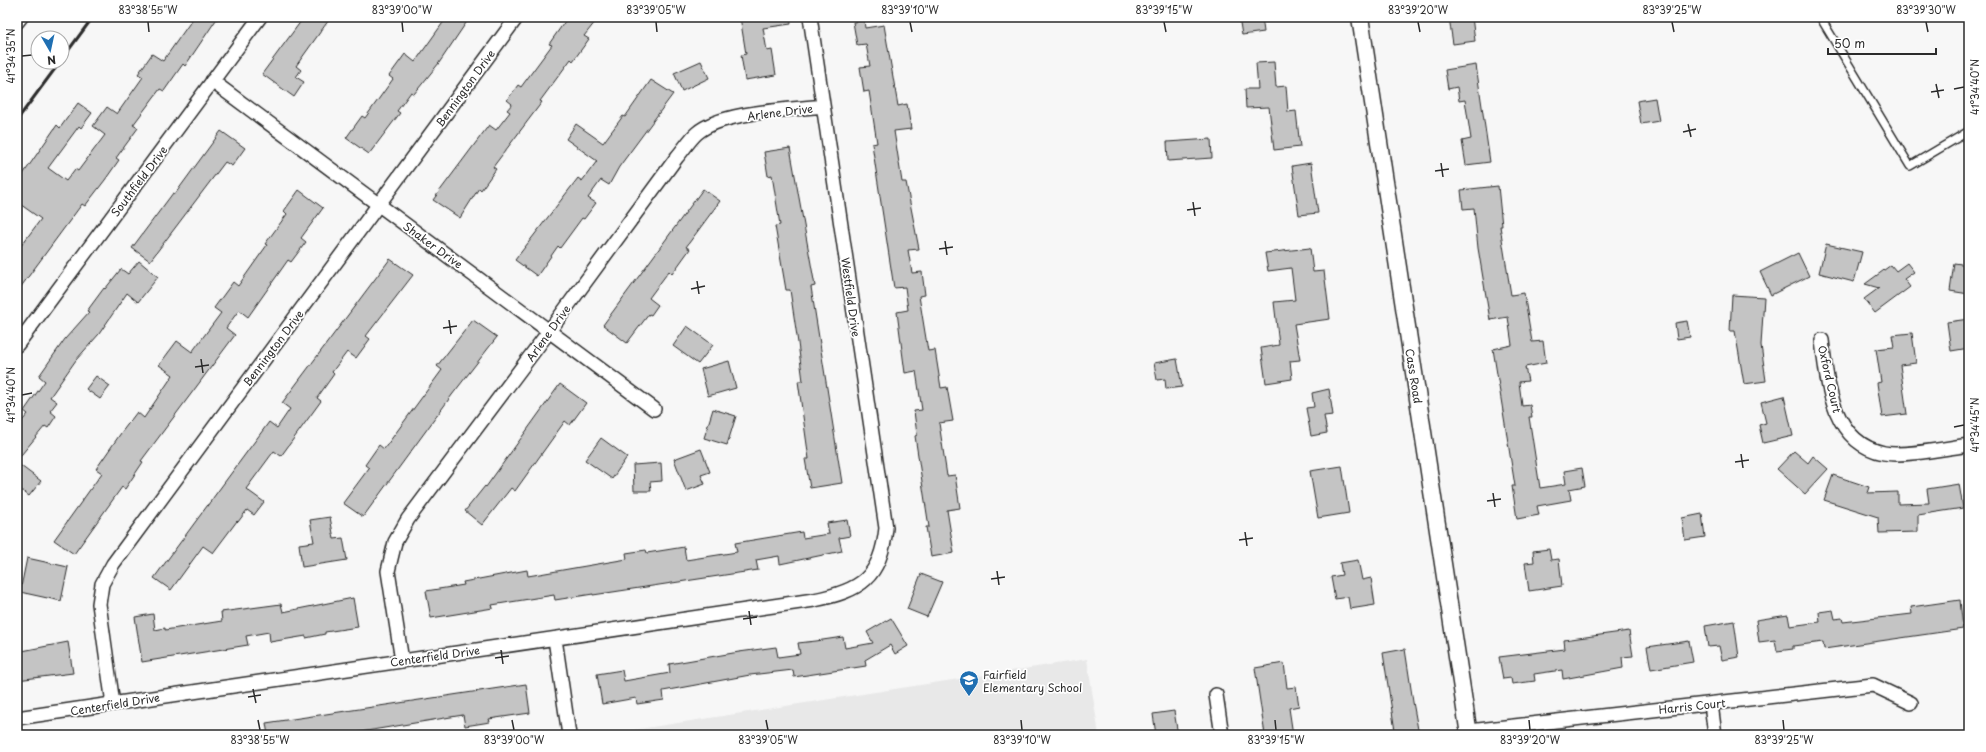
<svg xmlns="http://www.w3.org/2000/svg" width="1986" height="752" viewBox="0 0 1986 752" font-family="'Playpen Sans',sans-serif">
<rect width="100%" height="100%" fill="#f7f7f7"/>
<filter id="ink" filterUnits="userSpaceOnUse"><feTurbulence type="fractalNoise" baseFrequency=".025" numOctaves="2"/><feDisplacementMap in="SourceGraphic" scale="8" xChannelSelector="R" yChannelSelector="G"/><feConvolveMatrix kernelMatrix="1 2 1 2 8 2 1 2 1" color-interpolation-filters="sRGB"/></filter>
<g filter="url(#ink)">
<path fill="#e8e8e8" d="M1087,659L1099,735H601Z"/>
<path fill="#c4c4c4" stroke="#2b2b2b" d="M194,17H218L185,66L183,64L164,91L160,89L133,125L138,128L116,158L119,160L105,180L85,206L82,204L17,292V251L41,219L17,202V183L57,125L60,128L78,103L92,113L81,128L79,126L48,168L66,181L75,169L78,171L105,135L93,126L107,107L117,114L143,77L138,74L152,54L163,61Z
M304,17H331L296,66L301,70L296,77L304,82L294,97L262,74Z
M447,17H470L439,63L414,94L411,92L397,111L400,113L369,154L346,138L362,116L365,118L393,79L389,76L405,54L415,62Z
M568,17H599L584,36L589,39L573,61L571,59L540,101L542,102L493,167L496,169L481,190L479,188L460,218L433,200L489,125L496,130L510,112L507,110L512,104L507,100L518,85L521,87L552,45L549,44Z
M740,17H790L791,24L763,28L767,51L772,50L776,75L745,80L741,55L746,54Z
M1239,17H1262L1264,32L1242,35Z
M1449,17H1472L1475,41L1453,44Z
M864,21L865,28L884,25L898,106L907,104L911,129L894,131L902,182H906L919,249L908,250L912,273L922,272L925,295L919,296L928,351L935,350L941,388L947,387L953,421L939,423L947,476L955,475L960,508L947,510L954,553L931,557L926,527H929L915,436L917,435L914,411L922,410L916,371L905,373L897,312L908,310L905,287L894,288L872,144L877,143L869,91L864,92L860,67L870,66L866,44L857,45L853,22Z
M701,61L709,78L682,91L674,73Z
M1274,62L1276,87L1286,86L1288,112L1296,111L1300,147L1274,150L1269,107L1246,108L1245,89H1258L1256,63Z
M1476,65L1490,162L1466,165L1462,141L1471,139L1465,100L1459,101L1457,87L1448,89L1445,70Z
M651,80L673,94L619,167L609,185L601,180L588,198L596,203L584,219L582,218L560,248L558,246L537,276L515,260L578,178L582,181L597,161L566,139L576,124L603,143L623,116L625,117Z
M1655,98L1659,121L1641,124L1637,101Z
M221,131L245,148L232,166L225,162L150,261L132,248L173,193L175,194Z
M1211,139L1212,158L1168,161L1167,142Z
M790,148L815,286L811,287L842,483L810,488L805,459H809L798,381H803L798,343L790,290H786L775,226L780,225L772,175L768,176L764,152Z
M1311,163L1318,213L1299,215L1292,166Z
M1498,186L1502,226H1500L1511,295L1524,293L1532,342L1543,341L1546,363L1525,367L1528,381L1519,382L1522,406L1530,405L1532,417H1529L1540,488L1566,484L1564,471L1582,468L1585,486L1569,489L1571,500L1537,506L1539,515L1517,519L1512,486H1515L1493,349L1512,345L1508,317L1490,320L1478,248L1474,208L1463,209L1461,190Z
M703,189L720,201L686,247L690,249L672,274L669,271L649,298L658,305L651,315L649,314L627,343L603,325Z
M299,190L323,208L301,238L306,242L291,262L288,260L248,317L239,310L226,328L235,335L141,461L143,462L125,489L122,487L74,554L54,540L102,473L96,469L121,433L137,412L144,418L173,375L159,365L177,341L192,352L221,313L214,308L233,282L238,286L267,245L265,244L287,214L284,211Z
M1826,244L1862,252L1854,282L1819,273Z
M1310,248L1313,272L1324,271L1330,319L1294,324L1300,360L1290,361L1292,379L1266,383L1261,348L1279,345L1274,302L1295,300L1291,268L1268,271L1265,253Z
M1798,253L1809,276L1771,295L1760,272Z
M390,259L413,275L366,336L370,339L356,358L347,352L332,372L334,374L317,398L321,401L281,456L274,451L246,489L264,502L254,515L247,510L238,522L237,521L213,553L203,546L171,590L154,578L269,422L277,428L290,409L282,403Z
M139,261L158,277L138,302L127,293L99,334L76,360L50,397L57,402L50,411L56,416L48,428L45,426L17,460V427L28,414L24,411L45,381L39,376L65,339L89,312L87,311L104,288L105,289L121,269L128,274Z
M1907,263L1914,272L1904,279L1910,287L1875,313L1864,299L1879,288L1865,284L1891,265L1896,271Z
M1954,263L1969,265V294L1950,291Z
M1732,295L1764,297L1761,345L1766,381L1744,384L1735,331H1730Z
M1969,319V348L1951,351L1947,322Z
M473,320L497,337L452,395L363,517L343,503L369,468L365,465L379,445L384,449L442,370L437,366Z
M1687,321L1690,337L1677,339L1675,323Z
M687,326L713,345L698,364L673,346Z
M1912,333L1916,363L1900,365L1907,414L1882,417L1877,383L1881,382L1876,349L1894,347L1892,335Z
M1177,359L1182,387L1166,389L1165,379L1157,380L1154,363Z
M729,361L736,388L708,396L701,369Z
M96,376L110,386L100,399L86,389Z
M560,384L586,403L570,425L565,421L515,491L511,488L482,525L465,511L485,486L486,487Z
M1329,389L1333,415L1324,416L1327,433L1311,436L1306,408L1314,407L1312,393Z
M1784,396L1793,436L1763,443L1759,425L1766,423L1761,402Z
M713,409L736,416L727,445L704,438Z
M601,438L627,457L612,479L585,460Z
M701,449L710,472L701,475L705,484L686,491L674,459Z
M1794,451L1808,463L1813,456L1828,469L1805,494L1777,469Z
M17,463L41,481L29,496L17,487Z
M661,463L662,481L650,482L651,491H634L633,465Z
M1342,466L1349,513L1318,518L1310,471Z
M1833,475L1869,487L1867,493L1898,492V504L1929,503L1927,489L1959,484L1963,508L1918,515V532L1879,533L1878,517L1824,500Z
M1702,514L1705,537L1685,540L1682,518Z
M330,517L334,539L343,538L347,560L302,567L299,544L314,542L310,520Z
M847,520L850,536L839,538L842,551L780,564L779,556L756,560L758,570L593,595V594L555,600L554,595L492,605L493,608L431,618L426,591L464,585L463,582L527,570L528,576L580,567L627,559L626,553L646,550L647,553L684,547L686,560L737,552L735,543L802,532L803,538L829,534L827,523Z
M1549,549L1551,560L1559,559L1562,586L1529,591L1525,563L1534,562L1533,551Z
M27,558L68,567L61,601L20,592Z
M1358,560L1362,580L1371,578L1375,605L1350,609L1348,597L1335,599L1331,577L1342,575L1340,563Z
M921,574L942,582L927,617L907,609Z
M353,598L358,627L325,632V634L306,638V636L270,642L269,632L246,636L248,645L142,662L135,617L153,614L155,630L165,628V630L222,621L221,612L281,604L283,612Z
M1960,600L1963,629L1824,649L1823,642L1793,646V649L1777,651L1775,640L1759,642L1756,620L1788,615L1790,626L1820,622L1819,612L1833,610L1835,619L1842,618L1843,622L1912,614L1911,607Z
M891,618L908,646L895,654L890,645L865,660L866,666L794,677L793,670L750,675L663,691L664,700L637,704L636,698L602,704L597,674L622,670L624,681L670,673L669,664L739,652L776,647L778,657L800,654L798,643L816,641L843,637L845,648L873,643L867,632Z
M1734,621L1739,657L1722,660L1719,646L1708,647L1705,626Z
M1629,631L1633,656L1622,657L1623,668L1563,679L1562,670L1534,674L1535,681L1512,684L1511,678L1503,679L1499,657L1565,649L1564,640Z
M1689,641L1693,662L1651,669L1647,647Z
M68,642L73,673L17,680V652Z
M1405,649L1413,702L1419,735H1400L1399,731H1395L1383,653Z
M1284,663L1287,688L1296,687L1299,706L1289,708L1293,735H1265L1255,668Z
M526,684L530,713L489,719L490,722L465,726L463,715L342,735H268L266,723Z
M1174,711L1178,735H1156L1153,714Z"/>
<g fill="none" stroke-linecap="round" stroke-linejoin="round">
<g stroke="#2b2b2b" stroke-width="10">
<path id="service" d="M1820,17L1910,166L1969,131"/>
</g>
<g stroke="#2b2b2b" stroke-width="16">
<path id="minor" d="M17,22L21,17
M212,81L654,409
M1822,340C1827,383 1832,443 1884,453C1904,457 1947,448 1969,445
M17,345L260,17
M555,639L569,735
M402,661L388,571L395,542L408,519L550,330L677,157C684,149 690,139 697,133C722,111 790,110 823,106
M1216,695L1222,735
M113,704L99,604L102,584L113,564L517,17
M1711,704L1715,735
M17,718L814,600C860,591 881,578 886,528L810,17
M1469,731L1873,685L1911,703"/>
</g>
<g stroke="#2b2b2b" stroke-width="19">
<path id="tertiary" d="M1360,17L1469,735"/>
</g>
<use href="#service" stroke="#fff" stroke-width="7"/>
<use href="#minor" stroke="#fff" stroke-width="13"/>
<use href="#tertiary" stroke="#fff" stroke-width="16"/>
<path stroke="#2b2b2b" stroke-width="3" d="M62,59L93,17
M17,120L60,62"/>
</g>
</g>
<path fill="none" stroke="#2b2b2b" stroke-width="1.5" d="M148,22L149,32M402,22L403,32M656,22L657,32M910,22L912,32M1164,22L1166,32M1418,22L1420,32M1672,22L1674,32M1926,22L1928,32M22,56L32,55M1936,84L1939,98M1954,89L1964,87M1931,92L1944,90M1688,124L1691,137M1683,132L1696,129M1441,163L1443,177M1435,171L1449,169M1193,202L1195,216M1187,210L1201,208M945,241L947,255M939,249L953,247M697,281L699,294M691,289L705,286M449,320L451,334M443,328L457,326M201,359L203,373M195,367L209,365M22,395L32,393M1954,427L1964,425M1741,454L1743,468M1735,462L1749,460M1493,493L1495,507M1487,501L1501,499M1245,532L1247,546M1239,540L1253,538M997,571L999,585M991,579L1005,577M749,611L751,625M743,619L757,617M501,650L503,664M495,658L509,656M253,689L256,703M248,697L261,695M258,720L260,730M512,720L514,730M766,720L768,730M1021,720L1022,730M1275,720L1276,730M1529,720L1530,730M1783,720L1784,730"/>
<defs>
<g id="school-pin" transform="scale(1)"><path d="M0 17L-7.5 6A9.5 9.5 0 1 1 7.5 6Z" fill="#1f6fb2" stroke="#fff"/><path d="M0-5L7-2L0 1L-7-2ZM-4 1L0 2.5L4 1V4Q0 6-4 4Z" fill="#fff"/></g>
</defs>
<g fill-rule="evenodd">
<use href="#school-pin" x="969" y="680"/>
</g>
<g text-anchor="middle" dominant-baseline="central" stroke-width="3.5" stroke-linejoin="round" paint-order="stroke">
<g font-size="11" fill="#2b2b2b" stroke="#fff">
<text transform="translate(465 88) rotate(-54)">Bennington Drive</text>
<text transform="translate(780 112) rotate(-7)">Arlene Drive</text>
<text transform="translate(139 181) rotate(-53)">Southfield Drive</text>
<text transform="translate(433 245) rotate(36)">Shaker Drive</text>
<text transform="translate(851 297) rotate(82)">Westfield Drive</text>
<text transform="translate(548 333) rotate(-54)">Arlene Drive</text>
<text transform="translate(273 348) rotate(-53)">Bennington Drive</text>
<text transform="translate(1414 376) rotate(81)">Cass Road</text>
<text transform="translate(1830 379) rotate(77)">Oxford Court</text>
<text transform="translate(435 656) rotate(-8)">Centerfield Drive</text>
<text transform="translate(115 704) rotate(-9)">Centerfield Drive</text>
<text transform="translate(1692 706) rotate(-6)">Harris Court</text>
</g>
<g font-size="11" fill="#2b2b2b" stroke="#fff" text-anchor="start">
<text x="983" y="674">Fairfield<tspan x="983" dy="13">Elementary School</tspan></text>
</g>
</g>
<rect width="1986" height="752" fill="none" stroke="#fff" stroke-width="44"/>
<g transform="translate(50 50) rotate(171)"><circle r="19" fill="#ffffff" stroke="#aaaaaa"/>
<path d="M0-3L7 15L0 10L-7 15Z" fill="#1f6fb2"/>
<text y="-6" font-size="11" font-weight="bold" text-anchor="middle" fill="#2b2b2b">N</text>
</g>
<path d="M1828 48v6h108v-6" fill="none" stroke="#2b2b2b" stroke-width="2"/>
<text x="1834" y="48" font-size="12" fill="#2b2b2b" stroke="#ffffff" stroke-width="3" paint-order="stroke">50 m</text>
<rect x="22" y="22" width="1942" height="708" fill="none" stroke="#2b2b2b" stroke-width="1.5"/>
<g font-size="10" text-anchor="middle" fill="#2b2b2b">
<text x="148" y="14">83°38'55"W</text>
<text x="402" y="14">83°39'00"W</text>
<text x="656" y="14">83°39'05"W</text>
<text x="910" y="14">83°39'10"W</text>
<text x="1164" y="14">83°39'15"W</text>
<text x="1418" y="14">83°39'20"W</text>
<text x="1672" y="14">83°39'25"W</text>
<text x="1926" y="14">83°39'30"W</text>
<text transform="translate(11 56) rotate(-90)" y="4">41°34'35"N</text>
<text transform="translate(1975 87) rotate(-90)" y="4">41°34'40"N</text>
<text transform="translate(11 395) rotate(-90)" y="4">41°34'40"N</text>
<text transform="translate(1975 425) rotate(-90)" y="4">41°34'45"N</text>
<text x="260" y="744">83°38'55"W</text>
<text x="514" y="744">83°39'00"W</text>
<text x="768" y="744">83°39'05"W</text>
<text x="1022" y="744">83°39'10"W</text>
<text x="1276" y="744">83°39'15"W</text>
<text x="1530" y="744">83°39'20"W</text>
<text x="1784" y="744">83°39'25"W</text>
</g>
</svg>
